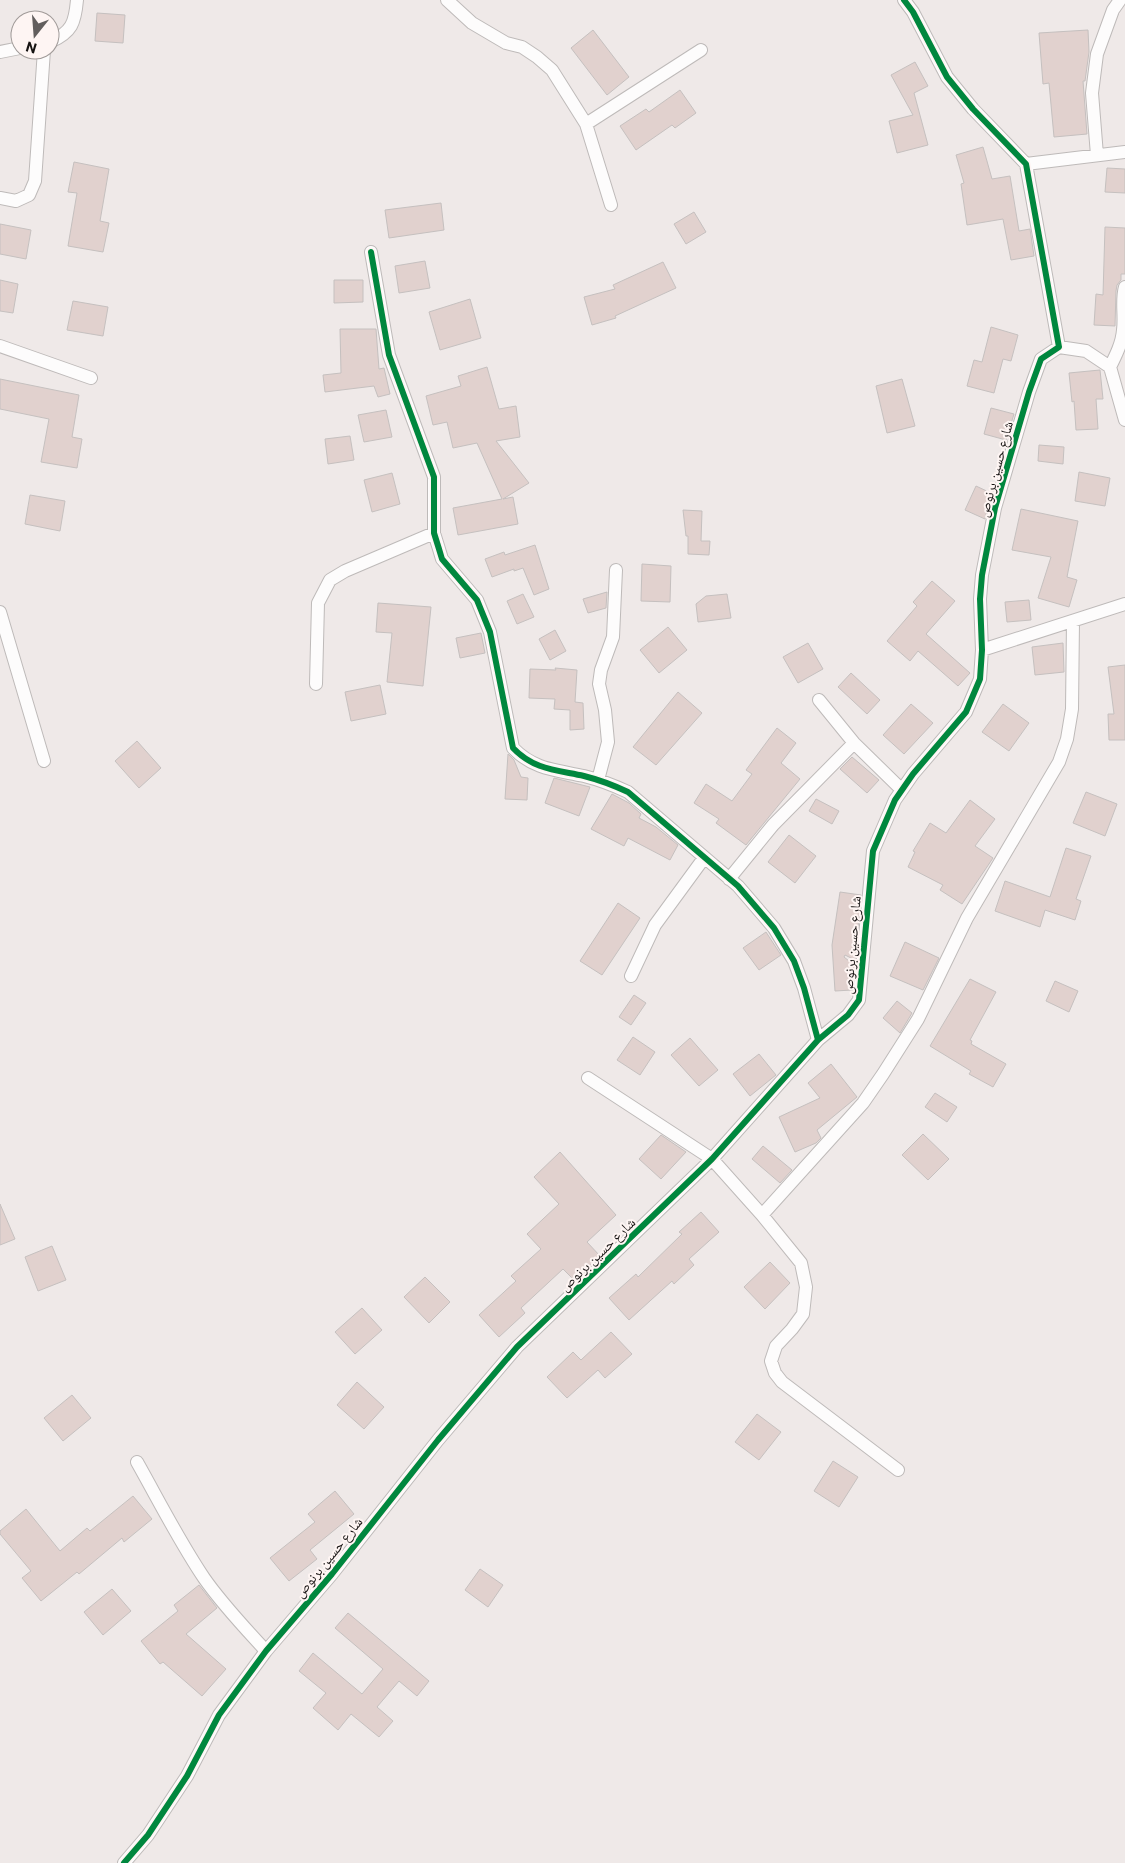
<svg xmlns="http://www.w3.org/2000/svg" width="1125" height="1863" viewBox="0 0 1125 1863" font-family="Commissioner,'Noto Naskh Arabic',sans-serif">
<rect width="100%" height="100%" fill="#efe9e8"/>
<path fill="#e1d1ce" stroke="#c5c0bf" d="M97,13L125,15L123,43L95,41Z
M593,30L629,77L607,95L571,48Z
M1088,30L1089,52L1085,81H1083L1087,134L1054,137L1049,83L1043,84L1039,33Z
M915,62L928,86L914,93L928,145L897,153L889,121L913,115L891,75Z
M680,90L696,113L675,128L672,125L636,150L620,126L646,109L649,112Z
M983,147L992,179L1010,176L1019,231L1030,229L1034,256L1011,260L1003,219L967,225L961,184L964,183L956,155Z
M74,162L109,169L100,221L109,223L103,252L68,246L77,193L68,192Z
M1107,168L1125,169V193L1105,192Z
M441,203L444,230L389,238L385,210Z
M694,212L706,232L686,244L674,224Z
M0,224L31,230L26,259L0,254Z
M1105,227L1125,228V274H1121V280L1117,285L1116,291L1115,326L1094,325L1096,294L1103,295Z
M425,261L430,288L399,293L395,266Z
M663,262L676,288L615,316L616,318L592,325L584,297L615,289L613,285Z
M0,280L18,284L13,313L0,311Z
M334,280H363V302L334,303Z
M470,299L481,338L440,350L429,312Z
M73,301L108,307L103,336L67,330Z
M991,327L1018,335L1011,361L1003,359L994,393L967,386L974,360L982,362Z
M340,329H376L379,369L384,368L390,394L378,397L374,386L325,392L323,375L341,373Z
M487,367L499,409L516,406L520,437L496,441L529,483L503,499L513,497L518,524L458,535L453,508L502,499L477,443L453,448L447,422L433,425L426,396L461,386L458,376Z
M1100,370L1103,399H1096L1098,429L1076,430L1074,401L1072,402L1069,373Z
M0,379L79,395L72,437L82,439L77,468L41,462L49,419L0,409Z
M902,379L915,426L887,433L876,386Z
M991,408L1014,414L1006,440L984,434Z
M386,410L392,437L364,442L358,415Z
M350,436L354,460L328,464L325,439Z
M1039,445L1064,447L1063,464L1038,461Z
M1079,472L1110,478L1105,506L1075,501Z
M392,473L400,504L372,512L364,480Z
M976,486L991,493L985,519L965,510Z
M30,495L65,501L60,531L25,524Z
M1021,509L1078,521L1067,577L1077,580L1069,607L1038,598L1051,557L1012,550Z
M683,510L702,511L701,541H710L709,555L688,554V536H686Z
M535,545L549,589L534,595L523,568L514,571V569L492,577L485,559L504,552L505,555Z
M642,564L671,566L670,602L641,601Z
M932,581L955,601L926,634L970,673L958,686L918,651L910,661L887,641L917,606L913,602Z
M607,592L606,608L588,613L583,599Z
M523,594L534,617L517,624L507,601Z
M727,594L731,618L698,622L696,604L706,596Z
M1029,600L1031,620L1007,622L1005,602Z
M378,603L431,607L423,686L387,682L392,633L376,632Z
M668,627L687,650L659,673L640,650Z
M555,630L566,651L550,660L539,639Z
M481,633L485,653L460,658L456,638Z
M808,643L823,669L798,683L783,657Z
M1063,643L1064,672L1035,675L1032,647Z
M1125,665V740H1109L1108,714H1114L1108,667Z
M555,668L577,670L575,702L583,703L584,729L570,730V710L554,709L555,699L529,698L530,669L556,670Z
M851,673L880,700L867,714L838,687Z
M380,685L386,714L351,721L345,692Z
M678,692L702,713L656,765L633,747Z
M911,704L933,723L904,754L883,735Z
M1003,704L1029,723L1009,751L982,732Z
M777,728L796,743L781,763L800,779L746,845L716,823L719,819L694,803L706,784L732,801L752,774L746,770Z
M137,741L161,768L139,788L115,761Z
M508,754L514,760L521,777L528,778L527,800L505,799Z
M852,757L879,780L867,793L840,769Z
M554,778L590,787L579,816L545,803Z
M1086,792L1117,804L1105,836L1073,823Z
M612,794L629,803L641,814L639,818L656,827L678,845L670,860L628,838L624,846L591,829Z
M816,799L839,811L832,824L809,811Z
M970,800L995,819L975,846L993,858L962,904L940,890L943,885L908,867L915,852L913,851L930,823L946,833Z
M789,835L816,856L795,883L768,862Z
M1066,848L1091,856L1076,899L1081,901L1075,920L1045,910L1040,927L995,911L1005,881L1050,897Z
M840,892L861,895L855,960L845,955L844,957L854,965L852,990L835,991L832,945Z
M618,903L640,918L602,975L580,961Z
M766,932L781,955L759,970L743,948Z
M905,942L939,958L923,990L890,976Z
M970,979L996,992L970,1040L972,1041L971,1044L1006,1064L993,1087L969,1074L971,1071L930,1046Z
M1055,981L1078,991L1069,1012L1046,1001Z
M634,995L646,1003L631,1025L619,1017Z
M897,1001L912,1013L900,1033L883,1018Z
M633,1037L655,1052L640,1075L617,1060Z
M690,1038L718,1070L699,1086L671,1055Z
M759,1054L776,1075L750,1096L733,1074Z
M831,1064L857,1097L817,1130L821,1138L816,1143L795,1152L779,1117L820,1098L808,1083Z
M935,1093L957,1107L947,1122L925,1107Z
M923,1134L949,1159L928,1180L902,1155Z
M661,1135L686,1152L661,1179L639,1159Z
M763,1146L792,1170L780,1183L752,1159Z
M560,1152L616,1215L587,1242L600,1256L574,1280L563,1269L521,1308L525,1313L499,1337L479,1315L516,1281L511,1276L541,1249L527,1234L559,1204L534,1177Z
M0,1204L15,1239L0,1245Z
M701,1212L719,1232L689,1259L694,1265L674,1284L672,1281L629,1320L609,1298L636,1274L638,1277L682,1234L679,1232Z
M52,1246L66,1280L38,1291L25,1257Z
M770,1262L790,1283L765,1309L744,1287Z
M425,1277L450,1302L429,1323L404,1297Z
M362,1308L382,1330L355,1354L335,1332Z
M611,1332L632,1354L605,1378L598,1370L567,1398L547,1377L573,1352L581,1360Z
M357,1382L384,1407L364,1429L337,1405Z
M72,1395L91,1418L63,1441L44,1418Z
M757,1414L781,1432L759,1460L735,1442Z
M833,1461L858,1477L839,1507L814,1491Z
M335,1491L354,1514L310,1550L317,1559L289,1581L270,1558L315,1522L308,1514Z
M133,1496L152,1519L124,1542L122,1538L79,1574L77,1572L41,1601L22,1578L31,1571L0,1534V1531L26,1509L60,1551L87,1528L90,1531Z
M480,1569L503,1585L488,1607L465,1590Z
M199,1585L217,1608L186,1634L226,1669L202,1696L163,1662L160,1664L141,1641L178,1611L174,1605Z
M112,1589L131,1611L103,1635L84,1612Z
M348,1613L429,1681L417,1696L399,1681L377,1707L393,1721L379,1737L351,1714L338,1730L313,1708L326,1693L299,1671L313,1653L362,1694L383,1669L335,1628Z"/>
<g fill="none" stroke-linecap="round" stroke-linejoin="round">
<g stroke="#bebab9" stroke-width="14">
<path id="minor" d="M447,0L472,23L506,43L522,47L537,57L552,70L586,124L611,205
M50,42C72,32 75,23 77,0
M0,52L20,48
M586,124L701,50
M1097,155L1092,93L1097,54L1113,10L1120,0
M1026,164L1125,152
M0,198L16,201L29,195L35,181L44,50
M371,252L389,355L434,477V533L439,549L442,559L477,600L490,632L513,748C534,770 557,770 584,776C600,780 613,785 628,792L738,886L774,928L794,961L804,988L818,1040
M0,346L91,378
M1059,347L1086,351L1110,367L1125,420
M1110,367C1116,355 1122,343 1123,330C1125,315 1121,301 1125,287
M0,612L44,761
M982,650L1125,604
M316,684L318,603L330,580L345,571L434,533
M819,700L854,743L902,790
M598,780L608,742L605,710L599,684L601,670L613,637L616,570
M729,879L773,825L854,743
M631,976L655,925L704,858
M588,1078L712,1159L762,1215L863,1103L883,1074L918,1019L967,918L1059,762L1067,739L1072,709L1073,621
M762,1215L801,1263L806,1287L803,1314L792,1329L776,1346L771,1361L775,1373L782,1382L898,1470
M137,1462C159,1501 179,1541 204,1578C222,1604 245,1628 266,1651
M124,1863L148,1835L187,1776L219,1715L266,1651L332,1574L438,1440L517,1347L712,1159L818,1040L848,1015L859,1000L873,851L895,800L913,774L966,712L980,679L982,650L980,599L982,575L995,508L1029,392L1041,359L1059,347L1026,164L973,109L947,77L913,12L904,0"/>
</g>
<use href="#minor" stroke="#fdfcfc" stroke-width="12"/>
<g stroke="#fef5f3" stroke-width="9">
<path id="cycleway" d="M371,252L389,355L434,477V533L439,549L442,559L477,600L490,632L513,748C534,770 557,770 584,776C600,780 613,785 628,792L738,886L774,928L794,961L804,988L818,1040
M124,1863L148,1835L187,1776L219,1715L266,1651L332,1574L438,1440L517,1347L712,1159L818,1040L848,1015L859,1000L873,851L895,800L913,774L966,712L980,679L982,650L980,599L982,575L995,508L1029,392L1041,359L1059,347L1026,164L973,109L947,77L913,12L904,0"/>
</g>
<use href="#cycleway" stroke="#00873e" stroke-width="6"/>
</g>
<g text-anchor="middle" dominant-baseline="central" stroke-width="4" stroke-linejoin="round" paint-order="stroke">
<g font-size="14" fill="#161312" stroke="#fef5f3">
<text transform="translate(995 469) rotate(-75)">شارع حسين برنوص</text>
<text transform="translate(851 945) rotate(-85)">شارع حسين برنوص</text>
<text transform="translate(597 1254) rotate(-44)">شارع حسين برنوص</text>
<text transform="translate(328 1557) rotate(-51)">شارع حسين برنوص</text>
</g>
</g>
<g transform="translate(35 35) rotate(197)"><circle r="24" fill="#fef5f3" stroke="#a19b99"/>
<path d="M0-4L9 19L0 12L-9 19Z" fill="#625e5d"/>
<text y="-8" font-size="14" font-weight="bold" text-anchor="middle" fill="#161312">N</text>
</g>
</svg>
